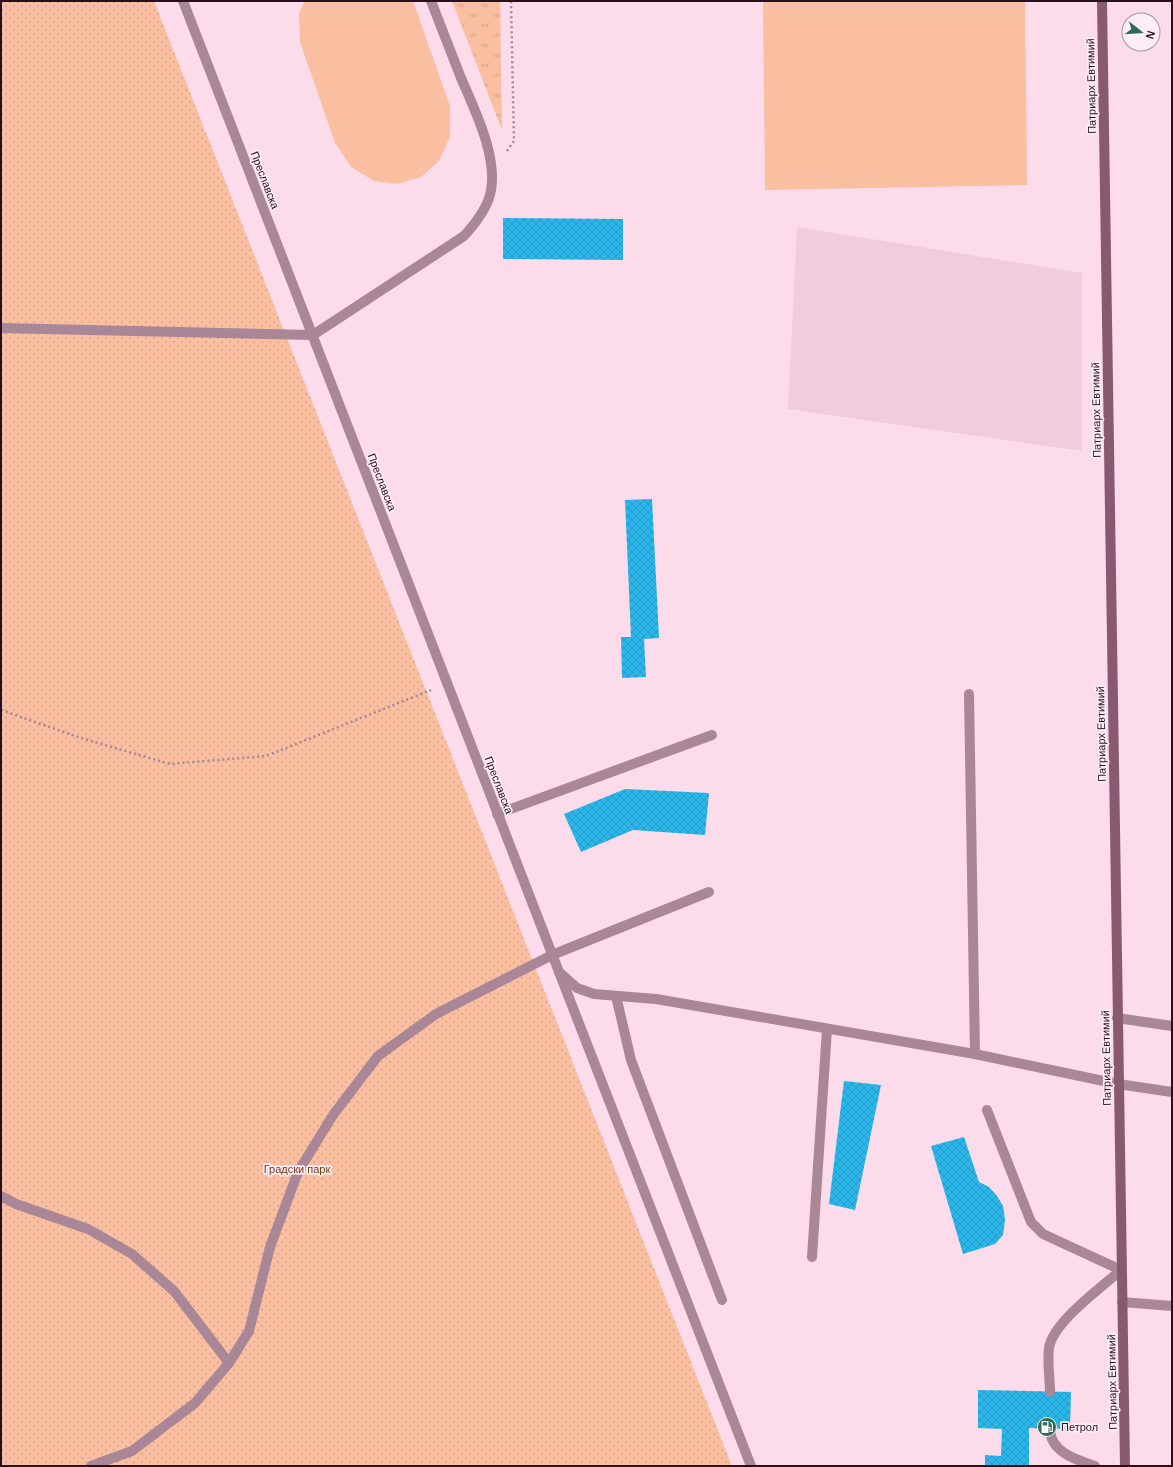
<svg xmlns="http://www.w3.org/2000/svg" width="1173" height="1467" viewBox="0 0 1173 1467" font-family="Arial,sans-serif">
<defs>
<pattern id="grass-tufts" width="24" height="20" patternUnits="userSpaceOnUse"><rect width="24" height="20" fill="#fabfa0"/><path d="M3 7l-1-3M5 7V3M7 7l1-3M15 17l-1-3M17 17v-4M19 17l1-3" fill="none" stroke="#d6a389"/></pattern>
<pattern id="park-dots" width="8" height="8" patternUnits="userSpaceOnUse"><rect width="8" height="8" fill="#fabfa0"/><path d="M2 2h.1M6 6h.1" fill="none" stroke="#d6a389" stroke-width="1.8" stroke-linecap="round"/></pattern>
<pattern id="building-cross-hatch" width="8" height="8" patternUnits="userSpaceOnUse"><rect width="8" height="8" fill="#2bb6ea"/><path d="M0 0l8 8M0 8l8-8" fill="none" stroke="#269bc8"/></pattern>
</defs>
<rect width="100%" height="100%" fill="#fcdbea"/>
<path fill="#f0ccdc" d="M797,227L1082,273V451L788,409Z"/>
<path fill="url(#grass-tufts)" d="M452,1H500L502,130Z"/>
<path fill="url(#park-dots)" d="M1,1H154L732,1466H1Z"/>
<path fill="#fabfa0" d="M305,1H413L450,106V137L439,161L421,177L397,184L374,181L351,167L335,143L300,42L299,13Z
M763,1H1025L1027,185L765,190Z"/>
<path fill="url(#building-cross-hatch)" d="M503,218L623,219V260L503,259Z
M652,499L659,638L644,639L646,677L622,678L621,637H631L625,500Z
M625,789L709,793L705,835L633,830L581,852L564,814Z
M844,1081L881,1085L855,1210L829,1204Z
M964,1137L979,1182L989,1187L997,1196L1003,1206L1005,1220L1003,1235L995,1244L963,1254L931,1146Z
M978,1390L1071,1392L1070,1429L1029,1428V1466H985V1455L1001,1456L1002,1429L978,1428Z"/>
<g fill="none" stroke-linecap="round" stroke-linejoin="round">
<path stroke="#a58695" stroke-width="2.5" stroke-dasharray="2 3" stroke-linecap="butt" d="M507,151L514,141L511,1
M1,710L81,738L170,764L266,756L431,690"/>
<path stroke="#a98796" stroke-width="10" d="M313,335L464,236C474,225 484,213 489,198C501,162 475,111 461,78C451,52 441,27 431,1
M969,694L975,1054
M497,814L712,735
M559,972L751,1466
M616,996L631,1060L722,1300
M1117,1018L1172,1026
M987,1110L1031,1222L1043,1234L1121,1270C1101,1288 1053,1322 1049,1348C1047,1362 1050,1378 1050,1392
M812,1257L827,1029
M1122,1302L1172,1306
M1050,1429C1050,1452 1077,1460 1095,1466
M91,1466L132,1451L195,1403L229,1363L249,1331L270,1247L298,1172L333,1115L378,1056L436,1014L552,955L709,892"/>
<path stroke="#a98796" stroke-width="10" d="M183,1L559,972L577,988L594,994L656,999L975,1054L1118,1084L1172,1092
M1,328L313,335
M1,1196L16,1204L88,1229L132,1254L174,1291L229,1363"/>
<path stroke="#895971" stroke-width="10" d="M1102,1L1125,1466"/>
</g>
<defs>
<g id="fuel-disc" transform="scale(1)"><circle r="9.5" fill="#2e6c58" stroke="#feedf5"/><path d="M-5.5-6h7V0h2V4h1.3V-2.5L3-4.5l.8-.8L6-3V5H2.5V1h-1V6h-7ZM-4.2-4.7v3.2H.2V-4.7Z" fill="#fff"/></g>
</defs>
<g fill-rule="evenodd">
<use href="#fuel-disc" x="1047" y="1427"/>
</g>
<g text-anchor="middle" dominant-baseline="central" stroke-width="3.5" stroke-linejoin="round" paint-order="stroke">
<g font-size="11" fill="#2c0f1f" stroke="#feedf5">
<text transform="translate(1091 86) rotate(-91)">Патриарх Евтимий</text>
<text transform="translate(265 180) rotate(69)">Преславска</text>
<text transform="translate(1096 410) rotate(-91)">Патриарх Евтимий</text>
<text transform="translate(382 482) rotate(69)">Преславска</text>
<text transform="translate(1101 734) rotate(-91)">Патриарх Евтимий</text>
<text transform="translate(499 785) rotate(69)">Преславска</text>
<text transform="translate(1106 1058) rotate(-91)">Патриарх Евтимий</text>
<text transform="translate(1112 1382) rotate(-91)">Патриарх Евтимий</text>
</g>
<g font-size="11" fill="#763912" stroke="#feedf5">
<text x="297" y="1169">Градски парк</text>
</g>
<g font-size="11" fill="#2c0f1f" stroke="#feedf5" text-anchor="start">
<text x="1061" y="1427">Петрол</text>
</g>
</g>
<rect width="1173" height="1467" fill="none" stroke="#2c0f1f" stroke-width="4"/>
<g transform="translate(1141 32) rotate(107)"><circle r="19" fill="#feedf5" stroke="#aa949f"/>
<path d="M0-3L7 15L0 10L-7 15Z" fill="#2e6c58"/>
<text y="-6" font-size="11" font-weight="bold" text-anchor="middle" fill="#2c0f1f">N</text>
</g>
</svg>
